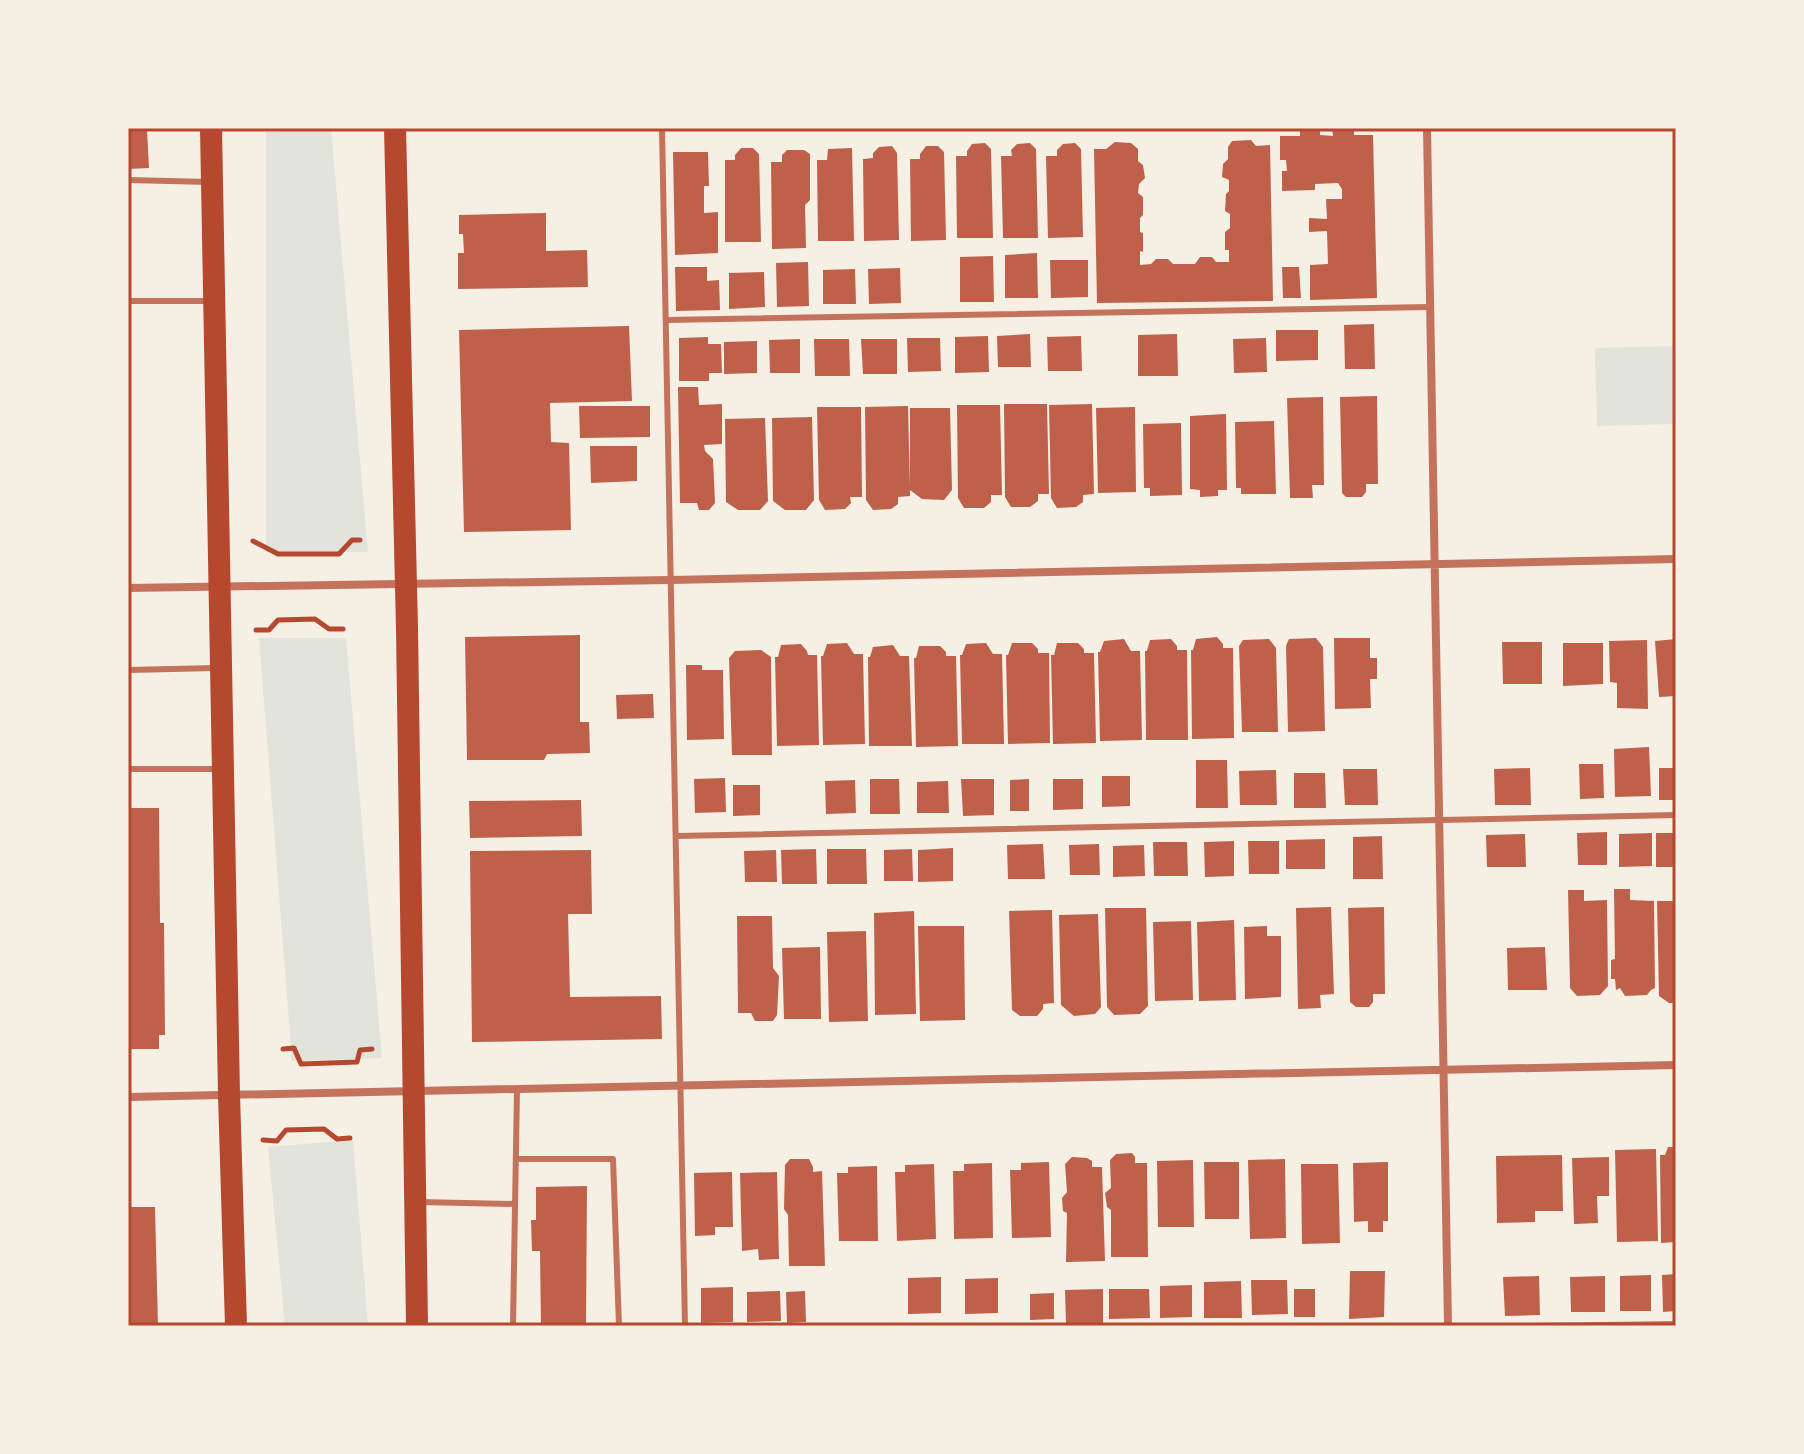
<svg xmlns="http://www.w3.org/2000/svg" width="1804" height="1454" viewBox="0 0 1804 1454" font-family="Rubik,sans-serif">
<rect width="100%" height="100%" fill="#f6efe4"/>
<path fill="#e2e4dc" d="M331,129L368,552H266V132Z
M1673,346L1675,424L1597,426L1595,348Z
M259,638H346L382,1058L292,1061Z
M353,1140L368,1326H285L268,1147Z"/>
<path fill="#bf614a" d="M1300,128H1320V135L1333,136L1332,128H1354V135H1373L1377,298L1310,300V265L1328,264L1327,231L1309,232V218L1327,219L1326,199H1342V189L1338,183L1315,184V190L1282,191V171H1287L1286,160H1280V136H1300Z
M147,130L149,168L128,169V131Z
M1251,140L1256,146L1270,145L1273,301L1097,303L1094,149H1106L1115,142L1131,143L1138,149V161L1143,165L1145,178L1139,184L1138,193L1143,197V215L1140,218V232L1143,233V252L1140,251V265L1151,264L1156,259H1168L1173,264H1195L1200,257H1212L1216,262H1229V250H1225V232L1230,228V214L1225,211L1226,194L1229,191V180L1222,177L1223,164L1228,159V147L1232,141Z
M985,143L991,149L993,238H957L956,156H967V151L972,144Z
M1030,143L1036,149L1038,238H1003L1001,156H1012L1011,150L1017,144Z
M1075,143L1081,149L1083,237L1048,238L1046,156H1057V150L1063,144Z
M892,146L897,153L899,240L864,241L863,159L873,158V153L879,147Z
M926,146H938L944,152L946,240L911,241L910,159H920V154Z
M741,148H753L759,154L761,242H725V160H735V155Z
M852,148L854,241H818L817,160H827L828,149Z
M787,150H804L810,154V200L805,205L806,248L772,249L771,162H782V155Z
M673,152H708L709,186H704V213L718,212V253L675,255Z
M546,213V251L587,250L588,287L458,289V253H464L463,234H459V215Z
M1037,253L1038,298H1005V255Z
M993,256L994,302H960V257Z
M1050,260H1088V297L1051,298Z
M808,262L809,306L777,307L776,263Z
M675,267H707V281L719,280L720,310L676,311Z
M1282,267H1299L1301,298H1283Z
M900,268L901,303L869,304L868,269Z
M855,269L856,304H823V270Z
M764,272L765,307L729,309V273Z
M1374,324L1375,369H1345L1344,325Z
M629,326L632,401L550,403L551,442L569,443L571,530L464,532L459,330Z
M1276,330H1318V360L1276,361Z
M1030,334L1031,367H998L997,336Z
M1177,334L1178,376H1138V335Z
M988,336L989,372L955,373V337Z
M1081,336L1082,371H1048L1047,337Z
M708,337V344H721L722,373H709V381H679V338Z
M907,338H940L941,371L908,372Z
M1266,338L1267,372L1234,373L1233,339Z
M800,339V373H770L769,340Z
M814,339H849L850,376H815Z
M861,339H897V374H863Z
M757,341V373L724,374V342Z
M678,387H698L699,405L722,404V444L704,445L705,451L713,459L715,503L709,510H699L697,503H680Z
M1377,396L1378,484H1366V492L1362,497H1346L1342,493L1340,397Z
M1323,397L1324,485H1312L1313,498H1290L1287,398Z
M1004,404H1047L1049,494H1038V501L1030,507H1011L1005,497Z
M1092,404L1094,494L1083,495V502L1076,507L1057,508L1051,498L1049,405Z
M957,405H1000L1002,495H991V502L984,508H964L958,498Z
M579,406H650V437L580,438Z
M908,406L910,487V408H950L952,490L944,500L922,499L910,490V496L898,497V504L891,509L873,510L866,500L865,407Z
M817,407H861L862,497H850L851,503L845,509L825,510L819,500Z
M1135,407L1136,492L1098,493L1096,408Z
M1226,414L1227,490H1218V496L1200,497V490L1190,489V416Z
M812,417L814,500L806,510H785L773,501L772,418Z
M765,418L768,501L760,510H738L726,502L725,419Z
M1274,421L1276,494H1241V488H1236L1235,422Z
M1181,423L1182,495L1150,496V488H1144L1143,424Z
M590,446H637V481L591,483Z
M580,635V722H589L590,753L547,754L544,760H467L465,637Z
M1217,637L1223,644V648H1233L1234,738L1192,739L1191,650H1193L1196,639Z
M1316,638L1323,647L1325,731L1288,732L1286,646L1289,639Z
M1334,638H1370V658H1377V679H1370L1371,708L1335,709Z
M1124,639L1131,651H1140L1142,740L1100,741L1098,652H1100L1104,641Z
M1171,639L1177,646V650H1187L1188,740H1146L1145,651H1147L1150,640Z
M1269,639L1276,648L1278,732H1242L1239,646L1243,640Z
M1676,639V696L1659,697L1655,641Z
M1647,640L1648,709L1617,708V683L1610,682L1609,641Z
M1502,642H1542V684H1503Z
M847,643L854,654H863L865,744L823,745L821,656H823L827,644Z
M986,643L993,654H1002L1004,744H962L960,655H962L966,644Z
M1012,643H1032L1038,649V653H1049L1050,743L1008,744L1006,655H1008Z
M1057,643H1078L1084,649V653H1094L1096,743L1053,744L1051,655H1054Z
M1563,643H1603V684L1563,686Z
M801,644L807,651L808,655H817L819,745L777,746L775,657H778L781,645Z
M893,645L900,656H909L912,746H869L868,657H870L873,647Z
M919,646H940L946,652V656H956L958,746L916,747L914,658H916Z
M761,650L771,657L772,755H732L729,658L735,651Z
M686,665H702V670H723L724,739L687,740Z
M653,694L654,718L617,719L616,695Z
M1649,747L1651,796L1615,797L1614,749Z
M1196,760H1227L1228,808H1196Z
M1579,764H1603L1604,798L1580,799Z
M1530,768L1531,805H1495L1494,769Z
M1659,768H1676V800H1659Z
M1343,769H1377L1378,805H1345Z
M1276,770L1277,805H1240L1239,771Z
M1294,773H1325L1326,808H1294Z
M1102,776H1130V806L1102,807Z
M725,778L726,812L695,813L694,779Z
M870,779H899L900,814H870Z
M961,779H994V815L963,816Z
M1029,779V811H1010V780Z
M1053,779H1083V809L1053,810Z
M855,780L856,813L826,814L825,781Z
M948,781L949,813H917V782Z
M733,785H760V815L733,816Z
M581,800L582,836L470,838L469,801Z
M128,808H159L160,923H164L165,1035H159V1049H128Z
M1607,832V865H1578L1577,833Z
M1652,833V866L1619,867V834Z
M1656,833H1676V867H1656Z
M1525,834L1526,867H1487L1486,835Z
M1382,836L1383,879H1353V837Z
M1325,839V869H1286V840Z
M1234,841V876L1205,877L1204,842Z
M1248,841H1279V874H1249Z
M1153,842H1187L1188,876H1154Z
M1043,844L1045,879H1008L1007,845Z
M1099,844L1100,875H1070L1069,845Z
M1144,845L1145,876L1113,877V846Z
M953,848V881L918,882V850Z
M816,849L817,884H782L781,850Z
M827,849H866L867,884H827Z
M912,849L913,881H884V850Z
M591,850L592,914H568L570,997L661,996L662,1039L472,1042L470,851Z
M776,850L777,882H745L744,851Z
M1614,889H1630V900L1654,901L1655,988L1651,990L1647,995L1625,996L1620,988L1616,990L1615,979H1611V960L1615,959Z
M1568,890H1584V901L1607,900L1608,986L1600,995L1577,996L1570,988Z
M1657,901H1676V1003H1669L1659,996Z
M1331,907L1334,994L1320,995L1321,1008L1298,1009L1296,908Z
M1384,907L1385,994H1373V1002L1369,1007H1356L1350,1002L1348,908Z
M1105,908H1146L1148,1006L1140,1014L1114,1015L1107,1007Z
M1052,910L1054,1003L1043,1004V1009L1037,1016H1020L1012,1010L1009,911Z
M914,911L916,1014L875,1015L874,913Z
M1098,914L1101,1007L1095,1014L1074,1016L1061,1005L1059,915Z
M737,916H772L773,968L779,976L777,1015L773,1021H755L751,1013H738Z
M1234,920L1236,1000L1199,1001L1197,922Z
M1191,921L1193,1000L1155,1001L1153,922Z
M918,926H964L965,1020L920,1021Z
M1267,926V936H1281V997L1245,999L1244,927Z
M866,931L868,1021L829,1022L827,932Z
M820,947L821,1019H784L782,948Z
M1545,947L1547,990H1508L1507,948Z
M1668,1147H1676V1242L1661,1243L1660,1155H1665Z
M1656,1149L1658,1241L1617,1242L1615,1150Z
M1132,1153L1135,1157V1163H1147L1148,1257H1111V1210L1107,1207L1105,1193L1111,1188L1110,1160L1116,1154Z
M1562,1155L1563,1211H1535V1222L1497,1223L1496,1156Z
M1072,1157L1087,1158L1092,1161V1167H1102L1105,1261L1066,1262L1067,1213L1063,1211L1062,1198L1067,1192L1065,1164Z
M1609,1157V1196H1597L1598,1223L1574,1224L1572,1158Z
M790,1159H809L813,1167V1172L822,1171L825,1266H789L788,1215L784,1209L785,1165Z
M1285,1159L1286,1238L1250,1239L1248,1160Z
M1193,1160L1194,1227H1158L1157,1161Z
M1049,1162L1051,1237L1012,1238L1010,1170H1021V1163Z
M1204,1162H1239V1219H1205Z
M1388,1162V1221H1383V1232H1368V1221L1354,1222L1353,1163Z
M992,1163L993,1238L954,1239L953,1171H964V1164Z
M934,1164L936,1239L897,1241L895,1172H905V1165Z
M1301,1164H1338L1340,1243L1302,1244Z
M877,1166L878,1241H839L837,1173H848V1167Z
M732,1172L733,1227H715V1235L695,1236L694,1173Z
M777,1172L779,1259L759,1260L758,1249L742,1251L740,1173Z
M587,1186L586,1326H541L540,1251H532L531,1220H536V1187Z
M128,1207H155L158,1326H128Z
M1350,1271H1385L1384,1317L1349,1319Z
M1676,1274V1311L1663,1312L1662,1275Z
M1651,1275V1311H1620V1276Z
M1539,1276L1540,1315L1505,1316L1503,1277Z
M1605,1276V1312H1571L1570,1277Z
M941,1277V1313L908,1314V1278Z
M998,1278V1313L965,1314V1279Z
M1251,1280H1287L1288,1314L1252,1315Z
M1241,1281L1242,1318H1204V1282Z
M1192,1285V1317L1160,1318V1286Z
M733,1287V1322L701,1323V1288Z
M1103,1289V1323H1066L1065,1290Z
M1109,1289H1149L1150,1318L1109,1319Z
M1294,1289H1315V1317H1294Z
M780,1291L781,1321L747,1322V1292Z
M805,1291L806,1322L787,1323L786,1292Z
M1054,1293V1319L1030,1320V1294Z"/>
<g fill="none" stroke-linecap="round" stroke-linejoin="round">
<path stroke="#b5482f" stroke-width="5" d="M253,541L278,554H339L352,540H360
M256,630H269L278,620L315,619L329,629H343
M283,1049L294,1048L301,1064L357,1062L360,1050L372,1049
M263,1140L277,1141L286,1130L324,1129L337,1139L350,1138"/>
<path stroke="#c5725c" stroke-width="6" d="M662,128L685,1326
M128,180L209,182
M128,301H210
M666,320L1430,307
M128,670L216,668
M128,769H216
M676,836L1676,815
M516,1159H613L619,1326
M419,1202L515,1204
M513,1326L517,1089
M1533,1326L1676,1324"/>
<path stroke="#c5725c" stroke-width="8" d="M1427,128L1448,1326
M128,588L671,580L1676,559
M128,1097L1676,1065"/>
<path stroke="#b5482f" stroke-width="22" d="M211,128L229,1095L236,1326
M395,128L407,628L417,1326"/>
</g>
<rect width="1804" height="1454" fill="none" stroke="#f6efe4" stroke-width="260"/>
<rect x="130" y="130" width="1544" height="1194" fill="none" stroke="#b5482f" stroke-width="3"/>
</svg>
